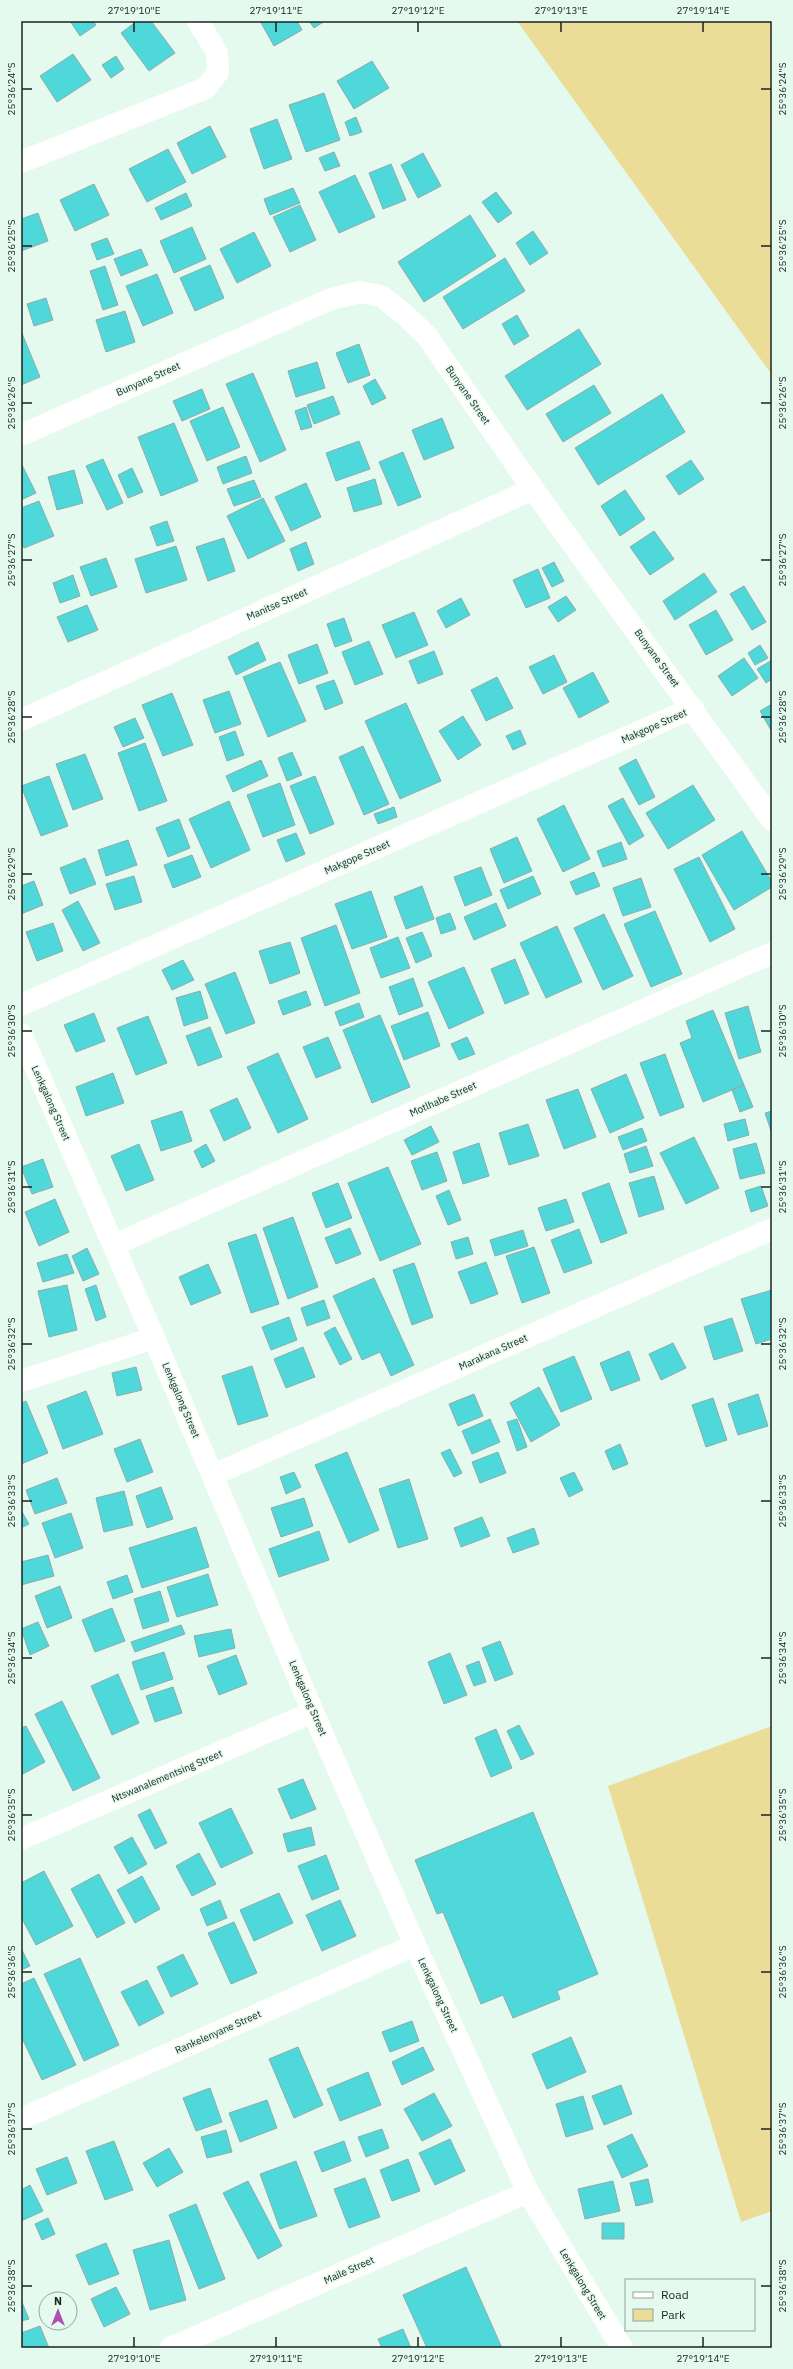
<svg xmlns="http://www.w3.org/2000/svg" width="793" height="2369" viewBox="0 0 793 2369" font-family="'IBM Plex Sans',sans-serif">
<rect width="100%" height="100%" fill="#e4faee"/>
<path fill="#ebdc98" d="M517,21H772V375Z
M772,1726V2211L741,2222L608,1786Z"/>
<path fill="#4ed8d9" stroke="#91aaaa" d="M70,21H93L96,25L80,36Z
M137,21H151L175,53L149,71L121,33Z
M260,21H297L302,30L274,46Z
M309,21H325L314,28Z
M73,54L91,80L57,102L40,76Z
M116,56L124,69L111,78L102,65Z
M372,61L389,88L354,109L337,81Z
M324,93L340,140L306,152L289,105Z
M356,117L362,132L350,136L345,122Z
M277,119L292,159L264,169L250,129Z
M210,126L226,157L192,174L177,143Z
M168,149L186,182L147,202L129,169Z
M334,152L340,166L325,171L319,158Z
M423,153L441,186L418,198L401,165Z
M391,164L406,200L383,209L369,173Z
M355,175L375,217L339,233L319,192Z
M94,184L109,215L75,231L60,200Z
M293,188L300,203L270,215L264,199Z
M496,192L512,213L498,223L482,202Z
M186,193L192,206L161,220L155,208Z
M300,205L316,240L290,252L273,217Z
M38,213L48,241L21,251V219Z
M470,215L496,256L424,302L398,262Z
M192,227L206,259L174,273L160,241Z
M533,231L548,253L530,265L516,243Z
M254,232L271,266L237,283L220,249Z
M107,238L114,254L97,260L91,244Z
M141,249L148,265L121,276L114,259Z
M505,258L525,291L463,329L443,297Z
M210,265L224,298L195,311L180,278Z
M105,266L118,305L103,310L90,271Z
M157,274L173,313L143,326L126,286Z
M46,298L53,320L34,326L27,304Z
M125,311L135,342L106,352L96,320Z
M517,315L529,336L514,345L502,324Z
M579,329L601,364L527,410L505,376Z
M21,331L40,377L21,385Z
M359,344L370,375L348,383L336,353Z
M317,362L325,388L296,397L288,371Z
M253,373L286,450L260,462L226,384Z
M375,379L386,398L372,405L363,386Z
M594,385L611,413L563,442L546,414Z
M202,389L210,409L182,421L173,401Z
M662,394L685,432L598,485L575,448Z
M333,396L340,414L314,424L307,405Z
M223,407L240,447L207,461L190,421Z
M306,407L312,427L301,430L295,411Z
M442,418L454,448L424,460L412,430Z
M174,423L198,481L161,496L138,437Z
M359,441L370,469L336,481L326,453Z
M403,452L421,497L398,506L379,462Z
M246,456L252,473L223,484L217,467Z
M103,459L123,503L107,510L86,466Z
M691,460L704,479L679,495L666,476Z
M21,463L36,493L21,500Z
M132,468L143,492L128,498L118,475Z
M74,470L83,503L57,510L48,477Z
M375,479L382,504L354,512L347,488Z
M254,480L261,497L234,506L227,489Z
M306,483L321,517L291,531L275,497Z
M625,490L645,519L620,536L601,506Z
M263,498L285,541L248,559L227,516Z
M39,501L54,536L24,548L21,541V508Z
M167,521L174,541L157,546L150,527Z
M654,531L674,559L650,575L630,547Z
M224,538L235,571L208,581L196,547Z
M306,542L314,564L298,571L290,549Z
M176,546L187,580L146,593L135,559Z
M106,558L117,587L91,596L80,567Z
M554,562L564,581L552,587L542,568Z
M538,569L550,598L526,608L513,580Z
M704,573L717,592L675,620L663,601Z
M73,575L80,596L60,603L53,583Z
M744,586L766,622L752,630L730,594Z
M566,596L576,610L558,622L548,607Z
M461,598L470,615L446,628L437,611Z
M87,605L98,630L68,642L57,617Z
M716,610L733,640L706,655L689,625Z
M414,612L428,645L396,658L382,625Z
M344,618L352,641L335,647L327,624Z
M369,641L383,674L355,685L342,652Z
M258,642L266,660L236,675L228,657Z
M317,644L328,673L299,684L288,655Z
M760,645L768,658L755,665L748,653Z
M434,651L443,674L418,684L409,661Z
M554,655L567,682L543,694L529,667Z
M744,658L758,678L732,696L718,676Z
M772,660V679L766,683L757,669Z
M280,662L306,721L268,737L243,677Z
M593,672L609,702L579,718L563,688Z
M497,677L513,708L486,721L471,690Z
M334,680L343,703L325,710L316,686Z
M229,691L241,724L215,733L203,700Z
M172,693L193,745L163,756L142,705Z
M406,703L441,781L400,799L365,721Z
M772,704V732L760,711Z
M463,716L481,745L458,760L439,731Z
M135,718L144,738L123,747L114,727Z
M520,730L526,744L513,750L506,736Z
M235,731L244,755L227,761L219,737Z
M145,743L167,801L139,811L118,753Z
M363,746L389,804L364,815L339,757Z
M292,752L302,775L287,781L278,758Z
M85,754L103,799L73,810L56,764Z
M636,759L655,797L639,805L619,768Z
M261,760L268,776L233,792L226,776Z
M49,776L68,826L41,836L21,786Z
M315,776L334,824L310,834L290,786Z
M280,783L295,825L263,837L247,795Z
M693,785L715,820L668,849L646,813Z
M623,798L644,836L629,845L608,806Z
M229,801L250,850L211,868L189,819Z
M564,805L590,859L563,872L537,819Z
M394,807L397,817L378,824L374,814Z
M179,819L190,848L168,857L156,828Z
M742,831L772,882V887L734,910L702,855Z
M296,833L305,854L286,862L277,840Z
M517,837L532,871L504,883L490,849Z
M128,840L137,865L106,876L98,850Z
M621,842L627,859L603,867L597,851Z
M192,855L201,877L173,888L164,865Z
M699,857L735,929L710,942L674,869Z
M85,858L96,884L70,894L60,868Z
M481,867L492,895L465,906L454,877Z
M594,872L600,886L576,895L570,882Z
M134,876L142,902L115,910L106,884Z
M533,876L541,894L508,909L500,890Z
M641,878L651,907L623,916L613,888Z
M34,881L43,905L21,914V886Z
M422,886L434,919L406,929L394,897Z
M371,891L387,937L352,949L335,904Z
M78,901L100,943L83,951L62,910Z
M496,903L506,926L474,940L464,917Z
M655,911L682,974L651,987L624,924Z
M450,913L456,929L441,934L436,918Z
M604,914L633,976L603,990L574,928Z
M53,923L63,951L37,961L26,932Z
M336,925L360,993L325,1006L301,938Z
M557,926L582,982L546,998L520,943Z
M422,932L432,956L416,963L406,938Z
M398,937L410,968L381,978L370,948Z
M290,942L300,973L270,984L259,951Z
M515,959L529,994L505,1004L491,969Z
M183,960L194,980L172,990L162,970Z
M464,967L484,1013L449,1029L428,982Z
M235,972L255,1023L226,1034L205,984Z
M413,978L423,1006L399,1015L389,987Z
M200,991L208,1018L184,1026L176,998Z
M306,991L311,1005L283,1015L278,1001Z
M359,1003L364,1017L340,1026L335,1012Z
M748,1006L761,1052L739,1059L725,1013Z
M713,1010L744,1085L703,1102L680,1043L692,1038L686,1021Z
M428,1012L440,1046L404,1060L391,1026Z
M94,1013L105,1041L76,1052L64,1025Z
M380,1015L410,1087L372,1103L343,1030Z
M148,1016L167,1063L136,1075L117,1028Z
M210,1027L222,1057L198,1066L186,1036Z
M328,1037L341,1068L316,1078L303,1047Z
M467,1037L475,1054L459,1060L451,1044Z
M278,1053L308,1119L278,1133L247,1067Z
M665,1054L684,1107L660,1116L640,1063Z
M113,1073L124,1103L86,1116L76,1087Z
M626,1074L644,1118L610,1133L591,1089Z
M744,1085L753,1107L740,1112L732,1090Z
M578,1089L596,1137L564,1149L546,1100Z
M237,1098L251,1128L224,1141L210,1110Z
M182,1111L192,1141L161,1151L151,1121Z
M772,1111V1134L765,1113Z
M745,1119L749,1135L728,1141L724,1124Z
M528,1124L539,1156L509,1165L499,1133Z
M431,1126L439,1142L412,1155L404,1140Z
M642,1128L647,1141L623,1150L618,1137Z
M694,1137L719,1188L686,1204L660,1153Z
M479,1143L489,1176L463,1184L453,1152Z
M756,1143L765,1173L740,1179L733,1149Z
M139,1144L154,1180L126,1191L111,1156Z
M206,1144L215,1161L202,1168L194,1151Z
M646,1146L653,1166L630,1173L624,1154Z
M437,1152L447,1181L422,1190L411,1161Z
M43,1159L53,1187L32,1194L21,1167Z
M388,1167L421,1244L380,1261L348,1183Z
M654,1176L664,1209L639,1217L629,1183Z
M338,1183L352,1218L326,1228L312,1193Z
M609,1183L627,1233L601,1243L582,1193Z
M761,1186L768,1206L751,1212L745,1191Z
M449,1190L461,1220L448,1225L436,1196Z
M55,1199L69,1232L39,1246L25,1212Z
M566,1199L574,1222L546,1231L538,1208Z
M293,1217L318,1287L288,1299L263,1228Z
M350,1228L361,1254L336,1264L325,1238Z
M579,1229L592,1263L564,1273L551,1240Z
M523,1230L528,1246L495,1256L490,1240Z
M256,1234L279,1304L251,1313L228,1243Z
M468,1237L473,1254L456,1259L451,1242Z
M534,1247L550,1293L522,1303L506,1256Z
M87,1248L99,1274L83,1281L72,1256Z
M67,1254L74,1273L43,1282L37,1263Z
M486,1262L498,1294L471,1304L458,1272Z
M414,1263L433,1317L412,1325L393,1270Z
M208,1264L221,1293L191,1305L179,1277Z
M374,1278L414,1365L391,1376L380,1352L362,1360L333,1296Z
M67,1285L77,1330L49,1337L38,1291Z
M96,1285L106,1317L96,1321L85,1289Z
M772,1290V1339L756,1344L741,1299Z
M324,1300L330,1318L307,1326L301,1308Z
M289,1317L297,1340L271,1350L262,1327Z
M732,1318L743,1351L714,1360L704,1327Z
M335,1327L352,1359L340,1365L324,1333Z
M673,1343L686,1368L661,1380L649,1354Z
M303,1347L315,1377L286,1388L274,1359Z
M629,1351L640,1380L611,1391L600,1363Z
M574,1356L592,1399L561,1412L543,1369Z
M252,1366L268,1416L238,1425L222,1376Z
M136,1367L142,1390L117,1396L112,1373Z
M539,1387L560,1425L531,1442L510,1403Z
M86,1391L103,1434L63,1449L47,1406Z
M474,1394L483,1416L458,1426L449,1404Z
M758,1394L768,1426L738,1435L728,1404Z
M713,1398L727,1440L706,1447L692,1405Z
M26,1401L48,1453L21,1464V1403Z
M490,1419L500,1442L472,1454L462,1431Z
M517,1419L527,1447L517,1451L507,1422Z
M140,1439L153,1472L127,1482L114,1449Z
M620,1444L628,1464L613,1470L605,1451Z
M450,1449L462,1473L454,1477L441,1453Z
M347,1452L379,1530L349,1543L315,1465Z
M498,1452L506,1473L480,1483L472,1462Z
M294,1472L301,1487L286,1494L280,1477Z
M574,1472L583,1490L569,1497L560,1478Z
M57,1478L67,1503L35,1514L26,1490Z
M409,1479L428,1539L398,1548L379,1489Z
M161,1487L173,1519L147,1528L136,1496Z
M124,1491L133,1525L104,1532L96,1498Z
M304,1498L313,1526L281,1537L271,1508Z
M21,1510L29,1524L21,1528Z
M71,1513L83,1548L55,1558L42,1523Z
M482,1517L490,1536L461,1547L454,1528Z
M196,1527L209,1567L142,1588L129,1548Z
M534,1528L539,1544L513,1553L507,1538Z
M319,1531L329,1560L279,1577L269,1549Z
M48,1555L54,1576L21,1585V1562Z
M208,1574L218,1605L177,1617L167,1587Z
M127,1575L133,1592L113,1599L107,1582Z
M60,1586L72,1618L47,1628L35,1596Z
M160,1591L169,1621L143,1629L134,1599Z
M112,1608L125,1641L95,1652L82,1620Z
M38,1622L49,1646L30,1655L21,1629Z
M181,1625L185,1634L135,1652L131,1642Z
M231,1629L235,1648L199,1657L194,1636Z
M500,1641L513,1674L495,1681L482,1648Z
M164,1652L173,1679L141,1690L132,1662Z
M450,1653L467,1695L444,1704L428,1662Z
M236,1655L247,1684L219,1695L207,1666Z
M479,1661L486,1682L474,1686L466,1666Z
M118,1674L139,1723L112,1735L91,1686Z
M173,1687L182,1713L155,1722L146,1696Z
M62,1701L100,1778L73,1791L35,1714Z
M519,1725L534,1754L521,1760L507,1731Z
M26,1726L45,1762L21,1775V1728Z
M496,1729L512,1768L491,1777L475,1738Z
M303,1779L316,1809L291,1819L278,1789Z
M231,1808L253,1853L221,1868L199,1823Z
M150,1809L167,1843L155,1849L138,1815Z
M533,1812L598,1974L557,1991L560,1999L513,2018L503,1995L481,2004L443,1912L437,1914L415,1860Z
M311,1827L315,1845L288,1852L283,1834Z
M132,1837L147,1864L129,1874L114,1847Z
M199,1853L216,1884L192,1896L176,1866Z
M326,1855L339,1889L312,1900L298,1866Z
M44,1871L73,1926L36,1945L21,1917V1883Z
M99,1874L125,1923L97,1938L71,1889Z
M142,1876L160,1909L135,1923L117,1890Z
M279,1893L293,1923L254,1941L240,1910Z
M220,1900L227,1918L207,1926L200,1909Z
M340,1900L356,1936L322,1951L306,1915Z
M234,1922L257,1973L231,1984L208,1933Z
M21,1948L30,1966L21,1970Z
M183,1954L198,1984L171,1997L157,1967Z
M80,1958L119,2045L84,2061L44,1974Z
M34,1978L76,2065L42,2080L21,2036V1984Z
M147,1980L164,2013L139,2026L121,1992Z
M412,2021L419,2041L390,2052L382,2032Z
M571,2037L586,2072L547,2089L532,2054Z
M298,2047L323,2105L294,2118L269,2059Z
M423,2047L434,2070L402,2085L392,2062Z
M368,2072L381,2105L340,2121L327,2089Z
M621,2085L632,2114L604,2125L592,2096Z
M210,2088L222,2122L196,2131L183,2098Z
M434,2093L452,2126L422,2141L404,2109Z
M583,2096L593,2129L566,2137L556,2104Z
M267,2100L277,2128L240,2142L229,2113Z
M382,2129L389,2148L366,2157L358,2137Z
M226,2130L232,2152L207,2158L201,2137Z
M632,2134L648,2166L622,2178L607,2146Z
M450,2139L465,2171L435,2185L419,2153Z
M114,2141L133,2190L105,2200L86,2151Z
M344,2141L351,2161L322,2172L314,2152Z
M169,2148L183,2172L157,2187L143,2163Z
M67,2157L77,2183L47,2195L36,2169Z
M408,2159L420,2191L392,2201L380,2170Z
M296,2161L317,2216L280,2229L260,2174Z
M365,2178L380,2217L349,2228L334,2189Z
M648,2179L653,2202L636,2206L630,2183Z
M248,2181L282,2246L258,2259L223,2193Z
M613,2181L620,2211L585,2219L578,2189Z
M30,2185L43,2211L21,2221V2190Z
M196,2204L225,2279L199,2289L169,2215Z
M48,2218L55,2234L42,2240L35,2224Z
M602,2223H624V2239H602Z
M169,2240L186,2300L150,2310L133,2250Z
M106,2243L119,2274L89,2285L76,2255Z
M466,2267L502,2348H427L403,2295Z
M116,2287L130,2314L104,2327L91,2299Z
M21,2300L29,2319L21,2321Z
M40,2326L49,2348H21V2333Z
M403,2329L411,2348H382L378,2339Z"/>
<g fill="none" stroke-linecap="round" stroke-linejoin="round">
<path stroke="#fff" stroke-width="22" d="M21,162L206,88L218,72L217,53L198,21
M21,435L331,299L360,292L381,296L404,314L427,336L533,489L772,820
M21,720L533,489
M21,1005L693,708
M21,1034L154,1338L313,1712L415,1945L528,2192L622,2348
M114,1245L772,953
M21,1381L154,1338
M213,1475L772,1229
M21,1839L313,1712
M21,2119L415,1945
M170,2348L528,2192"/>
</g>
<path fill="none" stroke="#1b231f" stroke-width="1.5" d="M134,22V32M276,22V32M418,22V32M561,22V32M703,22V32M22,89H32M761,89H771M22,246H32M761,246H771M22,403H32M761,403H771M22,560H32M761,560H771M22,717H32M761,717H771M22,874H32M761,874H771M22,1031H32M761,1031H771M22,1187H32M761,1187H771M22,1344H32M761,1344H771M22,1501H32M761,1501H771M22,1658H32M761,1658H771M22,1815H32M761,1815H771M22,1972H32M761,1972H771M22,2129H32M761,2129H771M22,2286H32M761,2286H771M134,2337V2347M276,2337V2347M418,2337V2347M561,2337V2347M703,2337V2347"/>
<g text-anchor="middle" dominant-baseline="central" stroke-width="3" stroke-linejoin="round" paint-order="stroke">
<g font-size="10" fill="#1b231f" stroke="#e4faee">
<text transform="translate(148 379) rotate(-24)">Bunyane Street</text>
<text transform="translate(468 395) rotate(55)">Bunyane Street</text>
<text transform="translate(277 604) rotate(-24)">Manitse Street</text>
<text transform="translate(657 658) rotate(54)">Bunyane Street</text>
<text transform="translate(654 726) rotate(-24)">Makgope Street</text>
<text transform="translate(357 857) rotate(-24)">Makgope Street</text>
<text transform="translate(443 1099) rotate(-24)">Motlhabe Street</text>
<text transform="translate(51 1103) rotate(66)">Lenkgalong Street</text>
<text transform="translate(493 1352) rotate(-24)">Marakana Street</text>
<text transform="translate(181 1400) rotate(67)">Lenkgalong Street</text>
<text transform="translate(308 1698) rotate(67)">Lenkgalong Street</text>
<text transform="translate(167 1776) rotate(-23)">Ntswanalementsing Street</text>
<text transform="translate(438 1995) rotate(65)">Lenkgalong Street</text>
<text transform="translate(218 2032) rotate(-24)">Rankelenyane Street</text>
<text transform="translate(349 2270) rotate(-24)">Maile Street</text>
<text transform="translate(583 2284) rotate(59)">Lenkgalong Street</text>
</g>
</g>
<rect width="793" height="2369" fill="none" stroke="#e4faee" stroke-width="44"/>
<rect x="625" y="2279" width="130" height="52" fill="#e4faee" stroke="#94a49b"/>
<rect x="633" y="2292" width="20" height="6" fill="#ffffff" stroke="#94a49b"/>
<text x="661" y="2299" font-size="12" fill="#1b231f">Road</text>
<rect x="633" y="2309" width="20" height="12" fill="#ebdc98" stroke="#94a49b"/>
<text x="661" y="2319" font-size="12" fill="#1b231f">Park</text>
<g transform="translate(58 2311)"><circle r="19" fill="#e4faee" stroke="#94a49b"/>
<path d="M0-3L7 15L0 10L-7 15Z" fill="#b14db2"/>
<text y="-6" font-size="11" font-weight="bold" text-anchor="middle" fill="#1b231f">N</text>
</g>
<rect x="22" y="22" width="749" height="2325" fill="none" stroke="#1b231f" stroke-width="1.5"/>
<g font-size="10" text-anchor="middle" fill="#1b231f">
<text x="134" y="14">27°19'10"E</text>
<text x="276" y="14">27°19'11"E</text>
<text x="418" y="14">27°19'12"E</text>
<text x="561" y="14">27°19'13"E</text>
<text x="703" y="14">27°19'14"E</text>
<text transform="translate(11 89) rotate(-90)" y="4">25°36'24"S</text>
<text transform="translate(782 89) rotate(-90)" y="4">25°36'24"S</text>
<text transform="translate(11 246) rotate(-90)" y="4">25°36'25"S</text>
<text transform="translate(782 246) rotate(-90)" y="4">25°36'25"S</text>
<text transform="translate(11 403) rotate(-90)" y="4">25°36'26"S</text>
<text transform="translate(782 403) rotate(-90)" y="4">25°36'26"S</text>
<text transform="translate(11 560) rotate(-90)" y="4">25°36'27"S</text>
<text transform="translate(782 560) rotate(-90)" y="4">25°36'27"S</text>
<text transform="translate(11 717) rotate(-90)" y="4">25°36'28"S</text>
<text transform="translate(782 717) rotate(-90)" y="4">25°36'28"S</text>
<text transform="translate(11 874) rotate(-90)" y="4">25°36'29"S</text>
<text transform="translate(782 874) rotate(-90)" y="4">25°36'29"S</text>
<text transform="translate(11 1031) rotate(-90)" y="4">25°36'30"S</text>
<text transform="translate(782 1031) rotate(-90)" y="4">25°36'30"S</text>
<text transform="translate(11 1187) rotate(-90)" y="4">25°36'31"S</text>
<text transform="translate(782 1187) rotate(-90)" y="4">25°36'31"S</text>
<text transform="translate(11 1344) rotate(-90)" y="4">25°36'32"S</text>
<text transform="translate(782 1344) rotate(-90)" y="4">25°36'32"S</text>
<text transform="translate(11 1501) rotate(-90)" y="4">25°36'33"S</text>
<text transform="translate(782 1501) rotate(-90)" y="4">25°36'33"S</text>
<text transform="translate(11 1658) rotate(-90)" y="4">25°36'34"S</text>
<text transform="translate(782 1658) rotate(-90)" y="4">25°36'34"S</text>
<text transform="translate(11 1815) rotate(-90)" y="4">25°36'35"S</text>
<text transform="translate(782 1815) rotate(-90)" y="4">25°36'35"S</text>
<text transform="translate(11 1972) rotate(-90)" y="4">25°36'36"S</text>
<text transform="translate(782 1972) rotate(-90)" y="4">25°36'36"S</text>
<text transform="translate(11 2129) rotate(-90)" y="4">25°36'37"S</text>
<text transform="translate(782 2129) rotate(-90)" y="4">25°36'37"S</text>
<text transform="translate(11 2286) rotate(-90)" y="4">25°36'38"S</text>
<text transform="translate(782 2286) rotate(-90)" y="4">25°36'38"S</text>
<text x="134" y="2362">27°19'10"E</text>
<text x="276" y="2362">27°19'11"E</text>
<text x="418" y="2362">27°19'12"E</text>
<text x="561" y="2362">27°19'13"E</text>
<text x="703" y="2362">27°19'14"E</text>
</g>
</svg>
